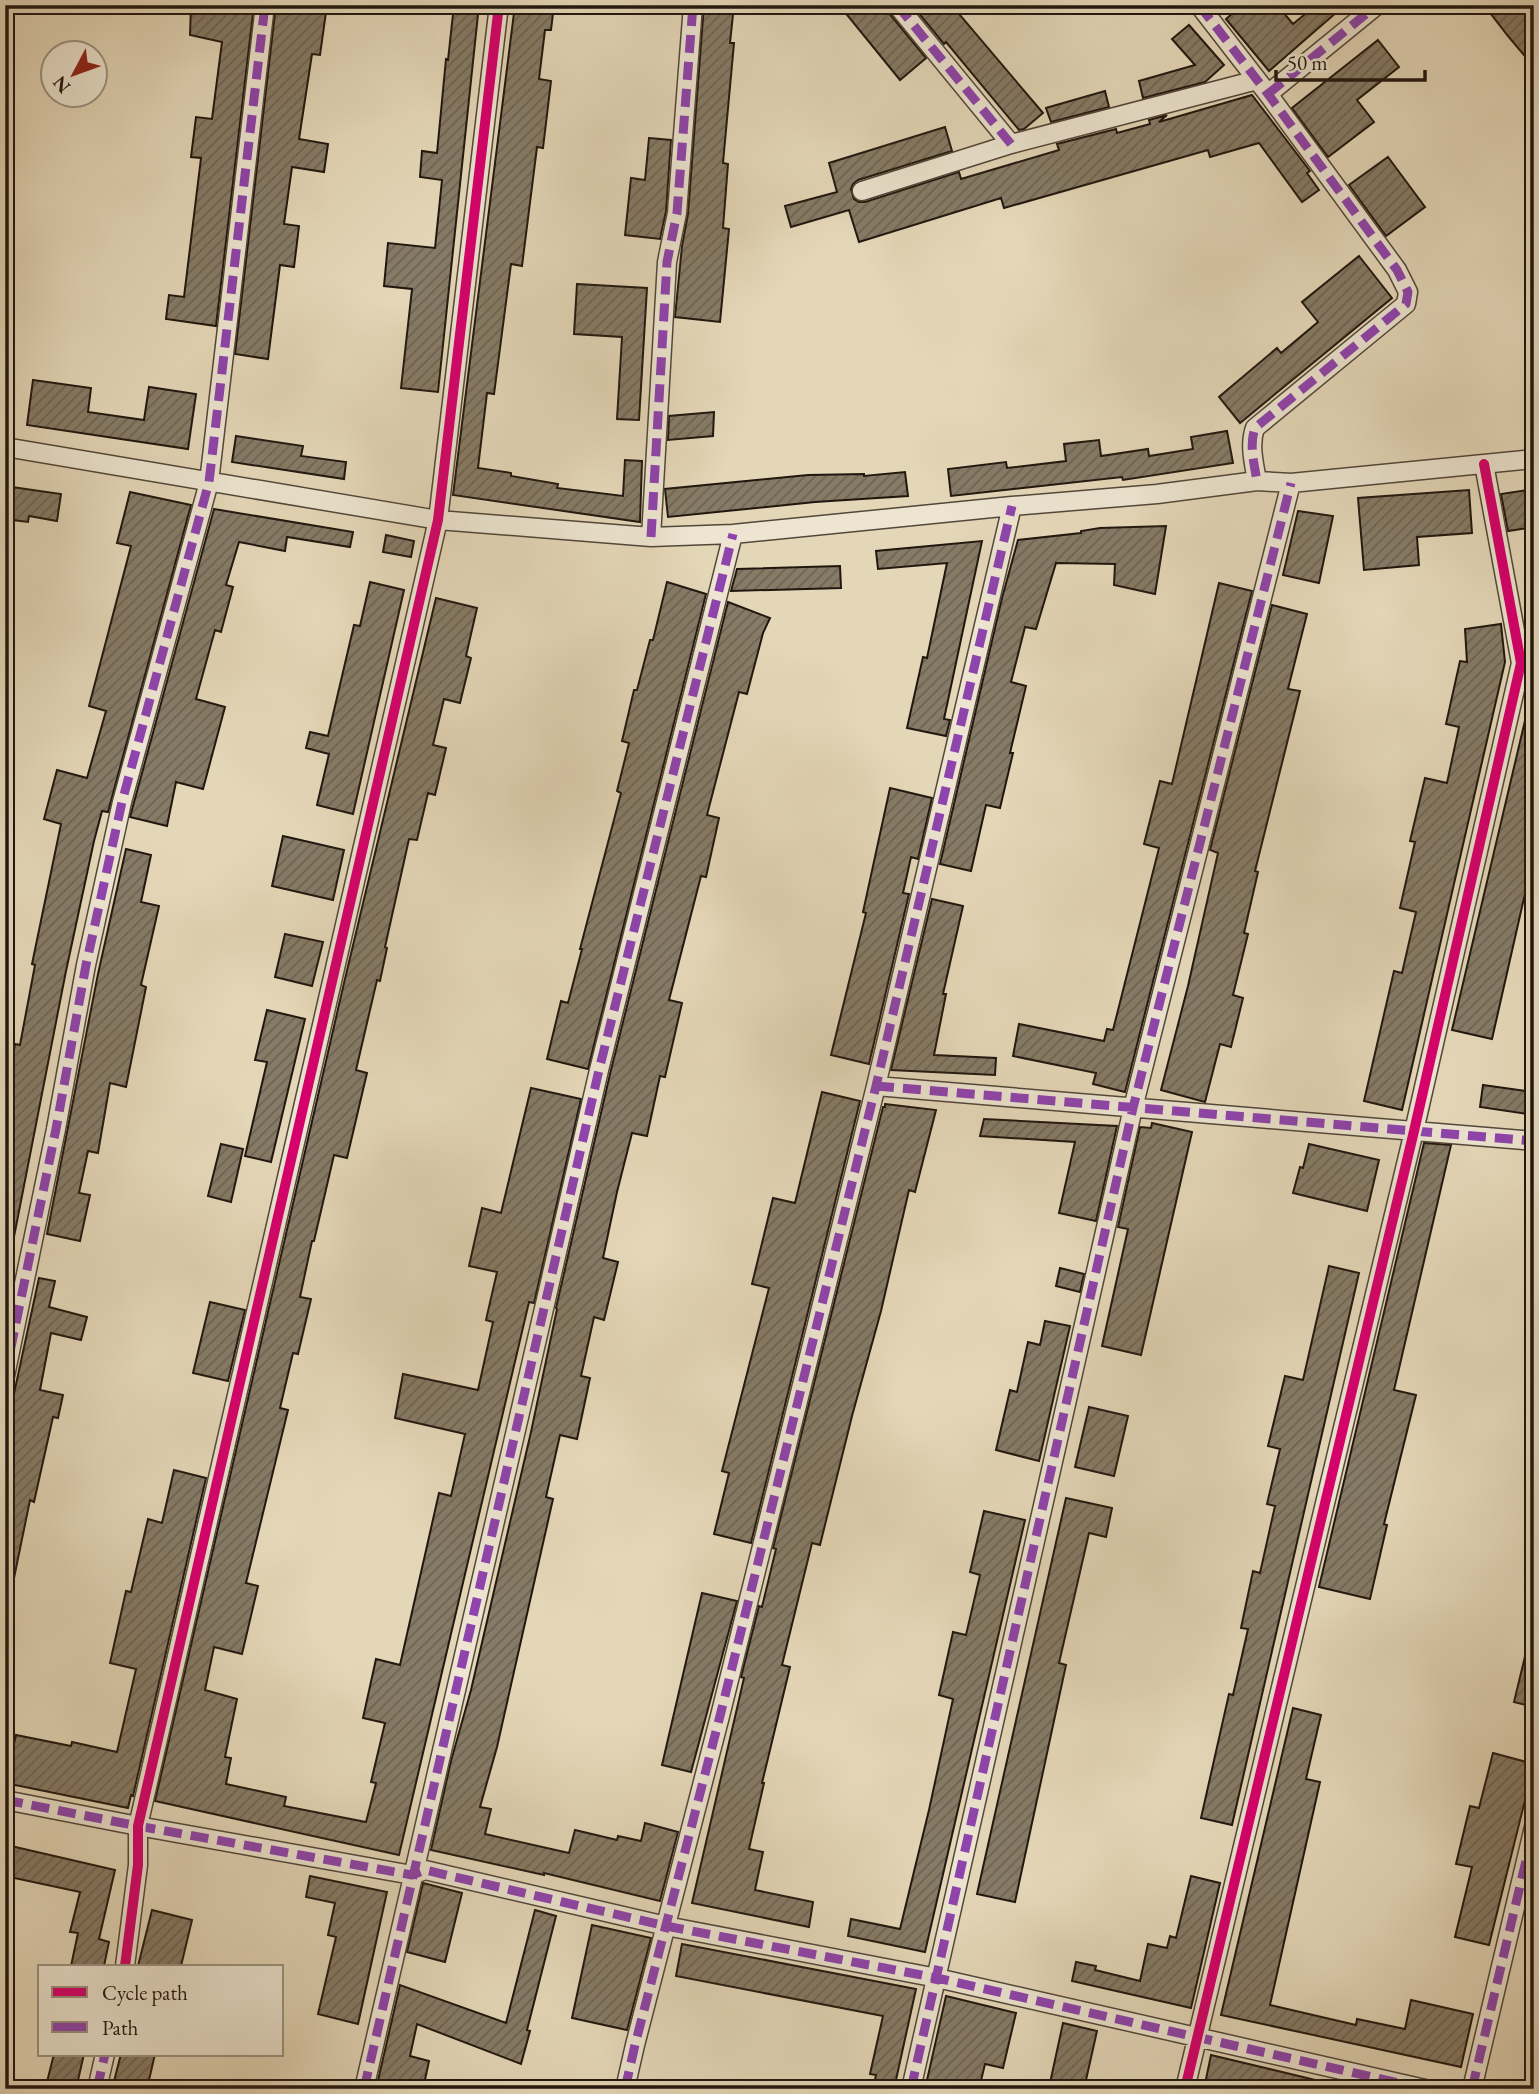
<svg xmlns="http://www.w3.org/2000/svg" width="1539" height="2094" viewBox="0 0 1539 2094" font-family="'EB Garamond',serif">
<defs>
<pattern id="building-hatch" width="6" height="6" patternUnits="userSpaceOnUse" patternTransform="scale(1.75)"><rect width="6" height="6" fill="#867b67"/><path d="M-1 1l2-2M0 6l6-6M5 7l2-2" fill="none" stroke="#6d6453"/></pattern>
</defs>
<rect width="100%" height="100%" fill="#e4d7b8"/>
<filter id="stains"><feTurbulence type="fractalNoise" baseFrequency=".00286" numOctaves="4"/><feColorMatrix values="0 0 0 0 .2 0 0 0 0 .09 0 0 0 0 .02 0 0 0 .5 -.17"/></filter>
<radialGradient id="worn" r=".72"><stop offset=".6" stop-color="#630" stop-opacity="0"/><stop offset="1" stop-color="#630" stop-opacity=".3"/></radialGradient>
<path fill="url(#building-hatch)" stroke="#21170f" stroke-width="2" d="M191,5H254L216,326L166,319L169,295L184,297L201,158L191,157L196,117L212,119L222,42L190,35Z
M276,5H327L320,55L312,54L299,139L328,144L324,172L292,167L284,224L299,226L294,267L280,265L268,359L235,354Z
M454,5H479L438,392L401,388L412,289L384,286L388,243L435,248L442,180L420,177L422,151L437,153L446,59L448,60Z
M515,5H554L551,30H545L539,79L551,81L543,148L537,147L522,266L511,264L494,394L487,393L478,468L511,473V476L558,484L557,488L623,496L625,460L642,461L640,522L453,495Z
M704,5H734L730,43H734L723,163L728,164L723,228L729,229L720,322L675,317L682,246L688,214Z
M839,5H886L888,12L926,58L900,80Z
M912,5H970L959,14L1043,113L1024,129L1019,130L946,42L944,44Z
M1242,5H1277L1293,24L1316,5H1345L1269,71L1226,19Z
M1484,5H1534V67L1508,36Z
M1189,25L1224,65L1205,82L1143,98L1139,81L1195,65L1172,39Z
M1378,40L1399,67L1357,100L1374,122L1328,157L1292,108Z
M1105,91L1109,107L1051,122L1046,108Z
M1252,95L1310,171L1307,173L1319,190L1302,202L1259,143L1210,157L1208,150L1004,208L1001,198L859,242L849,210L791,227L785,206L837,192L829,163L945,127L952,151L858,180L853,184L851,189L854,199L859,202H865L959,172L961,179L1059,150L1057,144L1116,129L1117,133L1150,124L1149,120L1167,115L1159,122Z
M649,138L671,140L666,211L660,239L625,235L631,178L645,180Z
M1388,157L1425,207L1386,236L1349,185Z
M1359,256L1392,298L1240,423L1219,397L1277,348L1281,353L1318,322L1302,302Z
M577,284L647,288L639,420L617,419L622,337L574,334Z
M33,380L91,388L88,412L144,420L149,387L196,394L188,449L27,425Z
M714,412L713,436L668,440L669,416Z
M1227,431L1233,463L1123,480L1122,477L951,496L948,469L1006,462L1007,468L1066,461L1064,444L1099,440L1101,456L1148,449L1149,456L1193,449L1191,437Z
M236,436L303,446L301,456L346,462L344,479L232,462Z
M905,472L908,496L815,502L668,517L665,489L808,475L864,474V476Z
M5,486L61,494L57,521L29,516L28,522L5,519Z
M1534,489V527L1508,531L1501,494Z
M1469,490L1472,533L1417,537L1419,565L1364,570L1358,498Z
M130,492L191,505L108,812L102,811L94,841L66,971L13,1242L5,1241V1160L12,1130L5,1129V1083H8L15,1044L20,1045L35,965L32,964L61,824L44,819L57,770L87,778L106,711L89,706L131,546L117,543Z
M214,509L353,532L350,547L287,537L285,551L239,542L226,585L233,587L221,632L215,630L196,699L225,707L203,789L176,782L167,826L130,817Z
M1298,511L1333,516L1319,583L1283,575Z
M1166,526L1155,594L1114,585L1115,564L1056,563L1036,629L1025,627L1011,682L1026,686L1010,753H1013L1000,808L986,805L971,871L940,864L1002,598L1018,540L1081,533V531L1100,528Z
M386,535L414,541L411,557L383,552Z
M982,541L944,719L950,720L946,736L907,728L923,657L927,658L947,563L878,569L876,551Z
M840,566L841,588L731,591L737,569Z
M370,582L404,590L353,814L317,805L329,754L306,748L310,732L328,736L354,625L360,626Z
M667,582L706,594L588,1069L547,1059L561,1001L568,1003L582,949H580L621,793L617,791L629,743L622,741L634,690H637L650,640H653Z
M1219,583L1252,591L1125,1092L1093,1084L1096,1073L1013,1056L1019,1024L1104,1041L1107,1029L1113,1030L1159,848L1144,844L1160,781L1172,784Z
M436,598L477,608L466,656L471,658L460,703L444,699L433,745L446,748L435,795L428,793L417,840L409,839L385,947L387,948L380,981L377,980L356,1070L367,1073L347,1158L334,1155L314,1241H312L300,1297L311,1299L298,1354L293,1353L280,1408L288,1410L246,1583L258,1586L242,1654L214,1647L205,1690L237,1699L225,1757L231,1758L226,1784L286,1797L284,1806L366,1822L376,1783L371,1782L385,1723L363,1718L376,1659L400,1665L439,1493L451,1496L465,1434L395,1418L403,1374L478,1390L493,1322L486,1320L497,1272L469,1266L482,1208L501,1213L531,1088L581,1099L534,1303L529,1302L399,1855L155,1801L344,983Z
M728,602L770,618L763,633L747,694L739,692L707,815L719,818L706,877L701,876L669,1000L682,1003L665,1077L660,1076L647,1136L632,1133L617,1192L603,1258L618,1262L604,1320L594,1317L581,1376L590,1378L577,1439L560,1435L546,1497L553,1499L497,1747L480,1807L491,1809L485,1834L569,1853L575,1830L617,1840L618,1836L641,1841L645,1823L678,1832L660,1901L544,1873V1875L431,1850L451,1761L471,1690L531,1432L557,1309L556,1308L610,1074Z
M1272,605L1307,614L1288,689L1300,691L1255,871L1258,872L1244,933L1248,934L1233,995L1243,998L1231,1047L1220,1044L1205,1102L1161,1090L1188,986L1218,853L1210,850Z
M1501,624L1505,662L1402,1110L1364,1101L1394,971L1402,973L1416,912L1400,908L1415,842L1410,841L1425,778L1447,783L1459,727L1446,724L1460,661L1467,662L1465,629Z
M1528,708L1534,709V854L1492,1039L1452,1030Z
M890,788L932,798L918,859L911,857L903,893L909,894L869,1064L831,1055L866,913L863,912Z
M283,836L344,850L333,900L272,886Z
M126,849L151,855L141,902L159,906L141,985L146,987L126,1087L110,1083L98,1153L88,1151L79,1193L90,1195L80,1241L47,1234L98,974Z
M932,899L963,906L943,994H946L934,1055L996,1058L995,1075L891,1070Z
M285,934L323,942L312,986L275,977Z
M267,1010L305,1019L271,1162L245,1156L267,1062L255,1060Z
M1483,1085L1534,1092V1115L1480,1107Z
M822,1092L860,1101L751,1543L714,1534L729,1473L722,1471L769,1288L752,1284L773,1198L795,1203Z
M885,1104L936,1110L915,1192L909,1190L881,1311L852,1416L820,1545L812,1543L782,1665L790,1667L762,1783H764L749,1849L763,1852L755,1890L813,1902L809,1927L692,1903L744,1678L741,1677L759,1606L762,1607L776,1549L773,1548L883,1107H885Z
M984,1119L1117,1126L1096,1221L1059,1213L1075,1142L980,1136Z
M1152,1123L1192,1132L1141,1355L1102,1346L1128,1229L1118,1227L1140,1127L1151,1128Z
M1424,1143L1451,1145L1394,1390L1416,1395L1384,1524L1387,1525L1370,1599L1319,1587Z
M221,1144L243,1149L231,1202L208,1196Z
M1309,1144L1379,1160L1367,1211L1293,1193L1300,1167L1303,1168Z
M1329,1266L1359,1273L1232,1825L1201,1818L1229,1694L1233,1695L1248,1629L1241,1628L1253,1571L1260,1573L1275,1506L1267,1504L1280,1449L1268,1446L1285,1376L1303,1380Z
M1060,1268L1084,1274L1080,1292L1056,1286Z
M39,1278L55,1281L49,1307L87,1317L81,1340L51,1333L40,1390L63,1395L58,1418L53,1417L34,1502L30,1500L13,1583H5V1435Z
M210,1302L245,1310L228,1381L193,1373Z
M1045,1321L1070,1326L1039,1461L996,1450L1010,1390L1017,1392L1028,1342L1040,1345Z
M1089,1407L1128,1416L1114,1476L1075,1467Z
M174,1470L206,1478L133,1796L131,1795L128,1808L5,1783V1756L11,1757L16,1735L71,1746L72,1742L117,1752L136,1669L110,1663L126,1591L131,1592L148,1519L162,1523Z
M1066,1498L1112,1508L1106,1537L1089,1533L1059,1663L1066,1665L1015,1902L977,1894Z
M984,1511L1025,1520L925,1952L848,1936L851,1919L900,1929L929,1810L953,1699L939,1695L953,1632L966,1635L980,1575L970,1572Z
M702,1593L737,1601L691,1772L662,1765Z
M1528,1644L1534,1645V1707L1514,1702Z
M1293,1708L1321,1715L1306,1779L1320,1782L1270,2005L1356,2025L1357,2019L1405,2029L1411,2000L1473,2014L1461,2067L1221,2015Z
M1493,1753L1534,1764L1489,1945L1455,1937L1472,1867L1456,1864L1470,1806L1479,1808Z
M11,1846L115,1870L99,1939L109,1942L104,1966H71L78,1933L70,1932L80,1892L5,1876Z
M310,1876L387,1892L358,2024L318,2014L336,1937L328,1935L335,1903L306,1897Z
M1191,1876L1220,1883L1191,2008L1072,1981L1076,1962L1096,1966L1095,1970L1140,1981L1148,1944L1167,1948L1170,1936L1176,1938Z
M423,1883L462,1893L445,1962L407,1952Z
M152,1910L192,1920L181,1966H138Z
M535,1910L556,1916L527,2030L530,2031L521,2064L417,2024L410,2056L429,2061L423,2089H376L400,1985L506,2023Z
M592,1925L651,1938L627,2030L572,2018Z
M682,1944L916,1989L894,2089H873L876,2075L870,2074L883,2016L676,1976Z
M946,1996L1016,2013L1003,2068L985,2064L979,2089H925Z
M1063,2023L1097,2031L1084,2089H1072L1050,2083Z
M54,2054H84L76,2089L47,2082Z
M121,2054H155L147,2089H112Z
M1211,2055L1328,2083V2089H1267L1248,2084L1247,2089H1204Z"/>
<g fill="none" stroke-linecap="round" stroke-linejoin="round">
<g stroke="#524739" stroke-width="21">
<path id="street" d="M897,5L1011,144
M1199,5L1268,94L1397,270L1408,292L1406,304L1255,428C1249,445 1254,463 1257,481
M1268,94L1377,5
M862,191L1011,144L1257,80
M5,447L438,520L651,537L733,534L1012,506L1157,494L1257,481L1291,483L1534,459
M651,537L667,262L677,213L693,5
M876,1086L1534,1141
M5,1376L56,1129L86,965L122,802L209,482L265,5
M5,1800L138,1826L412,1875L425,1870L666,1926L937,1978L1425,2089
M125,1966L138,1865V1826L438,520L499,5
M97,2089L105,2054
M364,2089L599,1070L733,534
M625,2089L635,2045L720,1716L876,1086L1012,506
M911,2089L1133,1108L1291,483
M1185,2089L1414,1131L1521,663L1484,464
M1472,2089L1534,1827"/>
</g>
<use href="#street" stroke="#ede5d1" stroke-width="18"/>
<path stroke="#8e44ad" stroke-width="9" stroke-dasharray="18 9" stroke-linecap="butt" d="M897,5L1011,144
M1199,5L1268,94L1397,270L1408,292L1406,304L1255,428C1249,445 1254,463 1257,481
M1268,94L1377,5
M651,537L667,262L677,213L693,5
M876,1086L1534,1141
M5,1376L56,1129L86,965L122,802L209,482L265,5
M5,1800L138,1826L412,1875L425,1870L666,1926L937,1978L1425,2089
M97,2089L105,2054
M364,2089L599,1070L733,534
M625,2089L635,2045L720,1716L876,1086L1012,506
M911,2089L1133,1108L1291,483
M1472,2089L1534,1827"/>
<g stroke="#ede5d1" stroke-width="15">
<path id="cycleway" d="M125,1966L138,1865V1826L438,520L499,5
M1185,2089L1414,1131L1521,663L1484,464"/>
</g>
<use href="#cycleway" stroke="#d6006c" stroke-width="10"/>
</g>
<rect width="1539" height="2094" fill="none" stroke="#e4d7b8" stroke-width="28"/>
<rect x="7" y="7" width="1525" height="2080" fill="none" stroke="#21170f" stroke-width="3.5"/>
<rect x="14" y="14" width="1511" height="2066" fill="none" stroke="#21170f" stroke-width="2"/>
<rect x="38" y="1965" width="245" height="91" fill="#ede5d1" stroke="#9b9383" stroke-width="2"/>
<rect x="52" y="1987" width="35" height="10" fill="#d6006c" stroke="#9b9383" stroke-width="2"/>
<text x="102" y="2000" font-size="21" fill="#21170f">Cycle path</text>
<rect x="52" y="2022" width="35" height="10" fill="#8e44ad" stroke="#9b9383" stroke-width="2"/>
<text x="102" y="2035" font-size="21" fill="#21170f">Path</text>
<g transform="translate(74 74) rotate(229)"><circle r="33" fill="#ede5d1" stroke="#9b9383" stroke-width="2"/>
<path d="M0-5L12 26L0 18L-12 26Z" fill="#8f2418"/>
<text y="-10" font-size="19" font-weight="bold" text-anchor="middle" fill="#21170f">N</text>
</g>
<path d="M1276 70v10h149v-10" fill="none" stroke="#21170f" stroke-width="3.5"/>
<text x="1287" y="70" font-size="21" fill="#21170f" stroke="#ede5d1" stroke-width="5" paint-order="stroke">50 m</text>
<rect width="100%" height="100%" filter="url(#stains)"/>
<rect width="100%" height="100%" fill="url(#worn)"/>
</svg>
